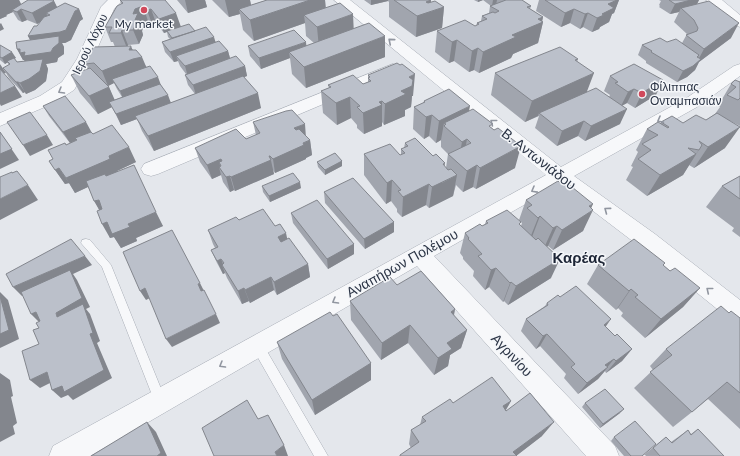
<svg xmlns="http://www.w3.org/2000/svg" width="740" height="456" viewBox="0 0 740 456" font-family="'DM Sans',sans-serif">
<rect width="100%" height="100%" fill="#e4e7ec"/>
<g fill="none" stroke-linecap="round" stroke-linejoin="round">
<g stroke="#a9aeb7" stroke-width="1">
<path id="service" d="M86,239L90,240L111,265L166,401L164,405L160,407L156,405L102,267L81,243L82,240Z
M257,340L261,341L328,456H314L253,349L251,345L253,341Z"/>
</g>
<g stroke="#a9aeb7" stroke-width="1">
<path id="minor" d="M108,0H123L114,9L93,59L74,90L52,104L0,126V113L40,96L62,82L77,59L101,7Z
M334,0H350L561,167L685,99L734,66L740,64V76L697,107L574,176L655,234L740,300V324L732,321L639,246L559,185L434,256L615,446L619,456H586L417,266L90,456H49L53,446L546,175Z
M393,64L399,66L401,69L399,72L158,174L151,176L144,174L141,169L144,164Z"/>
</g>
<g stroke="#a9aeb7" stroke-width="1">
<path id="tertiary" d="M706,0H722L740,15V27L735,25Z"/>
</g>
<use href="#service" fill="#f7f8fa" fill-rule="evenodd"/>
<use href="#minor" fill="#f7f8fa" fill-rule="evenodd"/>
<use href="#tertiary" fill="#f7f8fa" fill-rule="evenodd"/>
</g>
<path fill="#a1a5ae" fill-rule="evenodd" d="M0,0H19L21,4L54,1L57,7L79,9L83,19L80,21L71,40L65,43H62L64,47V54L58,58L57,62L46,64L48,69L46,81L35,90L26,94L25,92L23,93L9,78L3,68L9,65L7,62L5,64L0,60V45L16,58H14L17,62L25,61L24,60H23L17,49L30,40L28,36L41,22L37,24L27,20L22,22L18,20L13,12L6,15L7,16L0,19Z
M120,0H165L181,27L195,31L216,42L228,51L230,58L245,66L247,76L244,77L261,108L154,151L142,131L137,119L121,125L112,107L98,114L80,93L71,75L88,69L85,64L115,47L113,42H111L105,27L121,4ZM148,21L152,24L156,23L164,33L167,32L168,37L170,39L162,42L165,52L174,62L178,61L180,66L186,74L185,75L188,85L195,94L171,103L160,84L133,50L127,46L128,45L139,44L143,35L142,31L143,28L141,23ZM100,78L108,86L114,83L117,89L122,97L114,100L109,87Z
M177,0H205L207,7L188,13Z
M212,0H250L251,5L267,0H325L326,8L353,29L385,57L306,88L292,74L290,58L261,69L250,56L248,46H307L314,43L306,36L305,23L254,41L243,30L240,14L229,17Z
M364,0H431V2L444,7L442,28L416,37L389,17V2L388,1L371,5Z
M474,0H522L531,6L530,9L543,17L542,21L543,22L538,43L513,54L511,58L479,73L474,70L469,72L454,61L449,63L435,52L437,31L476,26L477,23L481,21L482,16L489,13L490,6H491L483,0L478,2Z
M539,0H619L614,13L612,14L609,22L600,27L599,29L592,32L583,27L580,29L570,23L561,27L536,11Z
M659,0H699L697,4L731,38L699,62L695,70L687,77L677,82L646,63V61L638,55L642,45L667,42L682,43L687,34L674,22L679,12L670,14L659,7L660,6L659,5L661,1Z
M578,59L577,62L587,92L609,97L610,95L604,91L610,76L656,95L635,108L627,103L622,106L620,124L585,141L578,136L557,146L535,128L539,116L525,122L491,95L495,73Z
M368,75L413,96H412L411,107L405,110V116L384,125L382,122V126L364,134L357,128V125L351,118L337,125L323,113L321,91L329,88L328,85L363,84L368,82Z
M740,81V126L726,119L725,148L694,168L689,165L683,175L647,196L626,180L633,167L631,166L638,152L636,150L647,129L661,124V122L683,123L706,120L715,114L720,107L718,106L731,84L739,82Z
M424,101L469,111L492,128L515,168L476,189L473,187L463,192L456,185L453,196L429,208L426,205L402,217L397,212V209L391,201L386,204L364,175V154L400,155H401V149L404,148L405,143L446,168L448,154L441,147V140L436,143L429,136L424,139L413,129L414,107L423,103Z
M43,106L92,133L136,162L117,171L163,226L136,238L137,241L121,248L114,237L110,238L99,210L88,187L75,193L69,183L65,184L49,161L53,159L66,145L77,140H76L70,143L49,116Z
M253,122L306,136L310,140L312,155L306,158V159L275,173L273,170L274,174L235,191L234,190L230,192L223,182L221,175L212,179L200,162L195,148L246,139L256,135Z
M342,161V166L325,175L318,167L317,162Z
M740,176V237L732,231L734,228L706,207L722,186Z
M262,186L301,188L270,202L263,192Z
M324,192L394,222V232L365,249L325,203Z
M526,200L591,208L583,231L553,250L548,246L547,247L551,278L508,305L504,301L503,302L489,287L485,290L473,276L474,271L463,259V257L460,253L465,233L482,226L485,224L486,221L520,225L521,226L522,223L519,220Z
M291,213L354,244V254L328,269L293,223Z
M239,220L275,226L287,239L308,264L310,277L277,295L274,290L250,303L249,301L242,304L227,278L225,273L223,274L217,263L211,250L215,248L213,244L208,230Z
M665,263L663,265L670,271L700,288L683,307L645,338L621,316L623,313L618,308L616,310L587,284L598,265Z
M397,285L455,309L454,316L467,330L461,348L450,355L448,366L434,375L408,343L381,360L351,320L350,301Z
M560,297L606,327L615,336L632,349L622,361L606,373L605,371L598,379L578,394L564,378L566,374L540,346L536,349L521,331L526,319L545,306L547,303Z
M729,312L740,318V429L708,399L692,412L673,427L634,388L653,370L650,366L666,349Z
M277,342L371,363V380L315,415L282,359Z
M511,401L506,410L542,436L516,456H517H400V455L411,448L409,444L411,430L420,425L422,417L453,403Z
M585,403L620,413L600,428L582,407Z
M698,429L724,456H646L644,454L642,456H624L611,441L614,437L645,454L666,437L671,442L688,430L691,434Z"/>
<path fill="#83868d" d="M0,0H19L23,8L12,10L13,12L6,15L7,16L0,19Z
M185,0H205L207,7L188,13Z
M225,0H250L252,10L239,9L240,14L229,17Z
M310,0H325L326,16L304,15L305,23L254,41L250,20Z
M371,0H388V1L371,5Z
M431,0L430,12L444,7L442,28L416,37L417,16L426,2Z
M478,0H483L478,2Z
M493,0H497L496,5L492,6Z
M617,0H619L614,13L612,14L609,22L600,27L599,29L592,32L597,18L608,4Z
M691,0H699L695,8H681L679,12L670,14L675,4Z
M54,1L59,11L50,15L46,13L48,17L37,24L32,13Z
M143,6L148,21L141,23L143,28L142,31L143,35L139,44L133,30V14L135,9Z
M21,9L27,20L22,22L17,12Z
M79,9L83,19L80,21L71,40L65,43H62L64,47V54L58,58L57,62L46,64L48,69L46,81L35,90L26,94L20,83L26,63L24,60H23L17,49L34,47L28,36Z
M151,9L156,23L152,24L147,10Z
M574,9L570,23L561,27L565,13Z
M176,13L181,27L164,33L159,19Z
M588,13L583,27L580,29L585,14Z
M353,14L354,35L319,48L317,27Z
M543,17L542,22H543L538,43L513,54L511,58L479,73L483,52L538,19Z
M1,23L4,29L0,31V24Z
M739,23L731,38L699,62L695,70L687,77L677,82L683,71L699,55L694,65L697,62L704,49Z
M122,30L128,45L127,48L121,33Z
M385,36V57L306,88L304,67Z
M214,37L217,47L176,56L178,61L174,62L170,52Z
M457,40L454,61L449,63L452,42Z
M306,42L307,52H289L290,58L261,69L259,58Z
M131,46L136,58L142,57L148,71L112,79L114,83L108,86L102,71L129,50Z
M478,48L474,70L469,72L472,51Z
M228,51L231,62L188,77L185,66Z
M12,52L16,58L5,64L2,58Z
M0,64L6,73L2,74L0,71Z
M245,66L247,76L196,95L193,85Z
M594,73L586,94L539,113L538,116L525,122L532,101Z
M415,74L413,96H412L411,107L405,110V116L384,125L385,104L401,91L409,77Z
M158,77L162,88L124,101L120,91Z
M663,80L656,95L635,108L642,93Z
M16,82H18L25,92L23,93Z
M15,86L22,97L1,106L0,104V93Z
M109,87L117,105L109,102L112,107L98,114L89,96Z
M634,89L627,103L621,106L628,92Z
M258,93L261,108L154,151L148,136Z
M168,95L172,106L135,116L137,119L121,125L116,114Z
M350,97L351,118L337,125L336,103Z
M382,101V126L364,134L363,113L379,102Z
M470,106L466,127L446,124L444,123L441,140L436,143L439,121Z
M627,109L620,124L585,141L591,126Z
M432,115L429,136L424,139L426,117Z
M584,121L578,136L557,146L562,131Z
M86,122L92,133L70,143L63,132Z
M305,124L306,138L294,128Z
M740,127L725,148L694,168L708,147Z
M0,132L19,160L0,169Z
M47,135L53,145L30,156L23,145Z
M467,139L463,161L458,163L462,142Z
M310,140L312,155L306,158V159L275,173L273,159Z
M702,145L683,175L647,196L660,175L696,154Z
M521,146L515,168L476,189L480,168Z
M129,147L136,162L117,171L118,173L75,193L66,178L109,156Z
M270,156L274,174L235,191L231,177Z
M221,159L225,173L219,162L222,172L219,167L221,175L212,179L207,165Z
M342,161V166L325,175V170Z
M445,163L442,183L457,175L453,196L429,208L432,187L443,164Z
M477,165L473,187L463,192L467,171Z
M59,168L69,183L65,184L55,170Z
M230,176L234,190L230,192L226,177Z
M392,180L391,201L386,204L387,183Z
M300,182L301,188L270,202L269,196Z
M429,184L426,205L402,217L403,197Z
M28,185L38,200L0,220V199Z
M99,200L107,214L103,216L94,201Z
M593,204L589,213L593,210L583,231L553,250L562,230L589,206Z
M156,212L163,226L136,238L137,241L121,248L114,237L110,238L102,224L107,222L128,224Z
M540,216L532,237L530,238L538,218Z
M394,222V232L365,249L364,239Z
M557,226L548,246L544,248L553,228Z
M286,233L289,247L281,251L278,237Z
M354,244V254L328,269L327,259Z
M85,256L92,265L73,274L77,280L90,307L86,309L90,314L100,341L97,343L112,378L73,400L68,395L61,398L52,390L57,317L56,313L72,274L22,296L13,287Z
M221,259L226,272L222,265L225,273L223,274L217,261Z
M560,259L551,278L508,305L516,286Z
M308,264L310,277L277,295L274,282Z
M496,268L489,287L485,290L491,270Z
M271,277L274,290L250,303L245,290Z
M511,282L504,301L503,302L510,283Z
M200,283L205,293L202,294L198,284Z
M145,288L150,298L146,300L140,291Z
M244,288L249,301L242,304L238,291Z
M700,288L683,307L645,338L661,319Z
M631,289L618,308L616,310L629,291Z
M0,292L8,300L19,339L0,348Z
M455,309L451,327V312Z
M36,312L45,321L40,323L31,314Z
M216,314L220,323L172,347L166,339Z
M611,319L602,332L604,325Z
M410,325L408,343L381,360L382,343Z
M467,330L461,348L450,355L448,366L434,375L438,358L447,343Z
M547,334L540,346L536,349L543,336Z
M632,349L622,361L606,373L616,361Z
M614,359L605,370L608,367L598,379L578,394L587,383L605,365Z
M371,363V380L315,415L312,400Z
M47,372L56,380L40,388L30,380Z
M0,373L10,380L13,396L11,397L17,423L13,426L15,434L0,442Z
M511,401L502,416L503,406Z
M624,409L620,413L600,428L603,424Z
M147,422L156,432L167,456H157Z
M554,422L542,436L516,456L513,452Z
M284,445L288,456H277L275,452Z"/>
<path fill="#bbc0ca" stroke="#83868d" d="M28,0H53L54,1L32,13L21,9L17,12L12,10Z
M120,0H165L176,13L159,19L151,9L147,10L143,6L135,9L133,14L138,13L135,20H138L133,30H122L121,33H109L112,27H105L117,6L123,3Z
M267,0H310L250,20L239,9Z
M394,0H431L426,2L428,3L435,1L444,7L417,16Z
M506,0H522L531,6L527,7L543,17L538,19L543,22L512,35L516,37L483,52L478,48L472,51L457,40L452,42L437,31L465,20L475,26L479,24L477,23L487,19L482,16L493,12L495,13L499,11L490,6Z
M545,0H617L608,4L614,8L602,14L604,15L597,18L588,13L585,14L574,9L565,13Z
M669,0H691L675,4Z
M709,1L739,23L704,49L686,35L697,31L698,28L694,20L681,8Z
M65,3L79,9L75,11L66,30L60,32L28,36L34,26H37L44,17L50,15L46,13Z
M340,3L353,14L317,27L304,15Z
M369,23L385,36L304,67L289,52Z
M189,24L195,31L172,38L167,31Z
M206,27L214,37L170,52L162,42Z
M294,30L306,42L259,58L248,46Z
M59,36V43L53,48L51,52L24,56L25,52L20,53V49H17L16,42Z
M660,38L667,42L676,39L699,55L697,57L701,59L693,66L683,71L651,52L652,51L642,45Z
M219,41L228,51L185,66L176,56Z
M0,45L12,52L2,58L0,57Z
M131,46L129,50H136L142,57L133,59L102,71L94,63L85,64L93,47Z
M560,47L578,59L575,60L594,73L532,101L495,73Z
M236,56L245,66L193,85L185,75Z
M14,58L17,62L43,59L40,71L29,79L20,83L18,82H16L3,68L10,64L7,61Z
M397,63L400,65L402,64L415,74L409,77L413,80L412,86L401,91L406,94L385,104L382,101L379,102L382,105L363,113L357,107L360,106L350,97L336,103L321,91L331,87L328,85L353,75L363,84L371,81L368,78L370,77L368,75Z
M634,64L663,80L642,93L634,89L628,92L615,83L618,82L610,76Z
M150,66L158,77L120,91L112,79Z
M90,68L109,87L89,96L71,75Z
M0,69L15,86L0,93Z
M243,76L258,93L148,136L135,116Z
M735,80L740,82V98L738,100L727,95L736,87L731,84Z
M160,84L168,95L116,114L109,102Z
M596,88L627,109L591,126L584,121L562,131L539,113Z
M449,89L470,106L439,121L432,115L426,117L414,107L425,102L424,101Z
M65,96L86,122L63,132L43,106Z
M473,109L493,124L489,126L494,130L498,128L521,146L480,168L477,165L467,171L448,154L471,143L467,139L462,142L444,126L446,124L444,123Z
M292,110L305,124L294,128L296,130L299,129L310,140L303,143L304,145L273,159L270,156H269L271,160L231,177L230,176L226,177L219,167L221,166L219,162L222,161L221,159L207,165L195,148L236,129L246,139L260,133L253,122L286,111Z
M30,112L47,135L23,145L7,122Z
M717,113L740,127L708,147L699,141L702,145L699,150L688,148L696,154L660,175L638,159L651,150L642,144L658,135L647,129L658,122L668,128L669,127L661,122L672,116L683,123L696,115L706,120Z
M112,125L129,147L109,156L110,159L66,178L59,168L55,170L49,161L53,159L48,150L65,143L66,145L77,140L75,138L91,132L93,134Z
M0,132L12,149L0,154Z
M415,138L433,156L436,154L445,163L443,164L448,170L451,169L457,175L432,187L429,184L403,197L398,191L401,190L392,180L387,183L364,154L390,144L400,155L405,153L401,149L408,146L405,143Z
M335,153L342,161L325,170L317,162Z
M134,165L156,212L128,224L130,227L112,234L107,222L102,224L97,211L102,209L99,200L94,201L86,181L105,174L106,176Z
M17,171L28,185L0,199V177L12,172V173Z
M293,173L300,182L269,196L262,186Z
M740,176V199L722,186Z
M353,178L394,222L364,239L324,192Z
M558,181L562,185L567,183L593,204L589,206L593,210L562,230L557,226L553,228L540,216L538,218L527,208L532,205L526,200Z
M317,200L354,244L327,259L291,213Z
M263,209L275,226L280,224L286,233L278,237L281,242L289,238L308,264L274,282L271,277L245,290L244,288L238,291L222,265L224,263L221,259L217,261L211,250L218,247L208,230L236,217L239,220Z
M507,210L521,222L519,224L536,240L538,238L560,259L516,286L511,282L510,283L496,268L491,270L478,256L482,254L468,239L469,238L465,233L480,224L482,226L488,223L486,221Z
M172,230L200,283L198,284L201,291L204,290L216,314L166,339L145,288L140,291L123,252Z
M71,239L85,256L13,287L6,274Z
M634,239L665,263L663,265L670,271L675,268L700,288L661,319L635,297L638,295L631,289L629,291L598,265Z
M70,270L82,298L56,313L57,317L83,304L93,333L90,334L104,370L64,392L62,386L52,390L47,372L30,380L22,351L39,344L33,330L39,328L36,323L40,321L36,312L31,314L21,292Z
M421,271L455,309L451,312L467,330L447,343L452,349L438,358L410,325L382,343L350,301L390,277L397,285Z
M576,286L611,319L604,325L615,336L617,334L632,349L616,361L614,359L605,365L608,367L587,383L571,367L575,364L547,334L543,336L526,319L548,305L547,303L558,295L560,297Z
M0,296L9,330L0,334Z
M721,306L729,313L731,311L740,318V393L727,382L692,412L650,372L672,355L666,349Z
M330,312L333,316L337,314L371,363L312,400L277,342Z
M492,377L511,401L503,406L506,411L530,393L554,422L513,452L517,456H400V455L419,442L411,430L426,421L422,417L450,399L453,403Z
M605,389L624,409L603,424L585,403Z
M247,400L258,419L268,415L284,445L275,452L277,456H214L202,428Z
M635,421L656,444L642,456H631L614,437Z
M147,422L161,453L157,456H91Z
M698,429L724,456H660L653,448L666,437L672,443L688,430L691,435Z"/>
<defs><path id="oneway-chevron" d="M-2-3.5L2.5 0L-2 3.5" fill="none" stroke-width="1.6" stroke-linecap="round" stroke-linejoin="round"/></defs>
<g stroke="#9196a0">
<use href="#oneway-chevron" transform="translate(391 41) rotate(-140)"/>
<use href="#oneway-chevron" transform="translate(61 91) rotate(150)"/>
<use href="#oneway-chevron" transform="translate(660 120) rotate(151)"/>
<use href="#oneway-chevron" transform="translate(493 122) rotate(-142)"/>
<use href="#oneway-chevron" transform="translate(534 190) rotate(151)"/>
<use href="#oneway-chevron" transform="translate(607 210) rotate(-143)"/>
<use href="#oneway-chevron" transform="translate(709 290) rotate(-141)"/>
<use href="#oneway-chevron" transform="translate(335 301) rotate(150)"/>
<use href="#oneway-chevron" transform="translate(222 365) rotate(150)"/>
</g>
<g fill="#d1495b" stroke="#f4f6f9" stroke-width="1.5">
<circle cx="144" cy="10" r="4"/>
<circle cx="642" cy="94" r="4"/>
</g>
<g text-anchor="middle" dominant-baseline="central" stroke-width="3" stroke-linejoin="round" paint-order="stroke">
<g font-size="12" fill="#2b3445" stroke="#f4f6f9">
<text x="144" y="24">My market</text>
<text x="650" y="87" text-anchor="start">Φίλιππας<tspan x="650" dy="14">Ονταμπασιάν</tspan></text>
</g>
<g font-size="12" fill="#2b3445" stroke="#f4f6f9">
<text transform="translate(90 44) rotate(-64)">Ιερού Λόχου</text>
</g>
<g font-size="14" fill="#2b3445" stroke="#f4f6f9">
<text transform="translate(539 159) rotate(38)">Β. Αντωνιάδου</text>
<text transform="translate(402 263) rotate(-29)">Αναπήρων Πολέμου</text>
<text transform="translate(512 355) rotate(47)">Αγρινίου</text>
</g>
<g font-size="15" font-weight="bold" fill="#1d2536" stroke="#f4f6f9">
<text x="579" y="258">Καρέας</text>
</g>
</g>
</svg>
